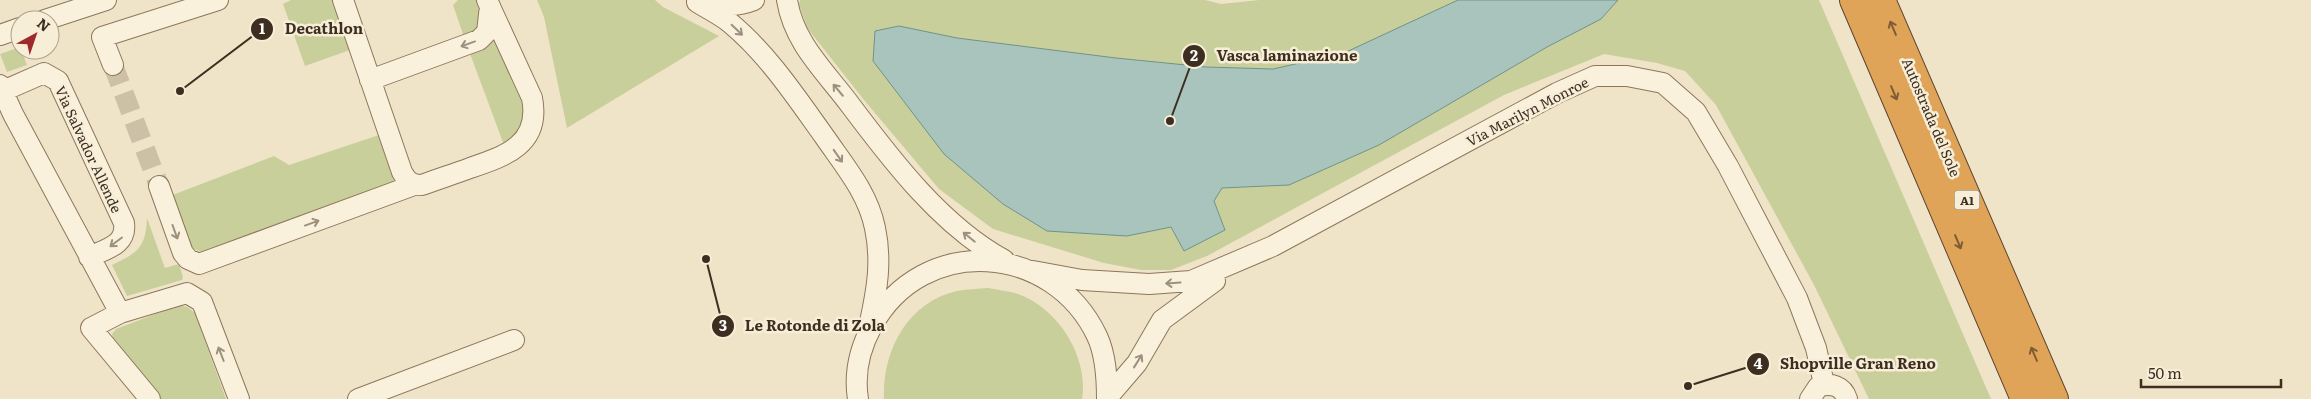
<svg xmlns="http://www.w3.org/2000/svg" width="2311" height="399" viewBox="0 0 2311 399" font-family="Literata,serif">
<rect width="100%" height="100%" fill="#f0e4c8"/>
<path fill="#c9cf9b" d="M291,0H332L350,50L305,66L283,4Z
M458,0H479L482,4L481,28L465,40L453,5Z
M537,0H655L663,7L719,36L567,128L544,17Z
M800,0H1205L1221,4L1259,0H1819L1991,399H1869L1814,285L1716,105L1685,71L1657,63L1604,54L1504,95L1207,256L1171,270H1141L1104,263L993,229L939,189L864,100L808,29L799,5Z
M494,30C505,55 529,94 523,122C521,133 512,139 504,145L469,51Z
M20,47L27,65L7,72L0,54Z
M379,135L396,183L203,253L190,247L170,196L274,156L289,165Z
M147,218L165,268L179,264L183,277L182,280L127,296L112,265C137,253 146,248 147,218Z
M988,288C998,290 1009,291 1018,294C1058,308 1089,357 1082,399H884C882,352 907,302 957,291C967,289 978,289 988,288Z
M179,305L187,307L195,313L226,399H158L113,339L112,334L116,329Z"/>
<path fill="#a9c4bc" stroke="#6f938a" d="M1458,0H1618L1601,19L1547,47L1379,145L1289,185L1222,188L1214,201L1225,230L1184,251L1171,227L1127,236L1047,231L1003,204L944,154L873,61L875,31L899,26L957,38L1116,58L1206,67L1273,69L1344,53Z"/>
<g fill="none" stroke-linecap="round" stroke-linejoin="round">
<path stroke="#ccc0a6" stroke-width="20" stroke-dasharray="20 10" stroke-linecap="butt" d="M113,65L159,186"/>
<g stroke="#8d765c" stroke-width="22">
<path id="minor" d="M343,0L402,172C407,181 411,185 422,185C438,179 454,174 470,168C506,156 541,144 532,98L487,0
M787,0C794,44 826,72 851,106C893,162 942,226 1004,260
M697,2C708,9 720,15 729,22C767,53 796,97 824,136C844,165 868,193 875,228C882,261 877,290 870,322
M702,3C720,6 737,7 754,0
M45,20L106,0
M0,35L20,28
M113,65L102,37L218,0
M370,80L479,40L487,32L490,6
M0,85L13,114L120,313
M3,91L44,73L58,81L124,223C127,245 106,249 89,257
M159,186L183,253L188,259L199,264L414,185
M1033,271L1082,280L1149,284L1191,281L1273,246L1557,93L1595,76H1627L1663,83L1696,112L1728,166L1797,298L1816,348L1824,384
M1107,398L1137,363L1162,320L1215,281
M150,399L91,328L120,313L187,293L202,302L239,399
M358,399L514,340
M858,399C854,374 860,348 872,326C923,233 1053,243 1097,336C1106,355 1107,378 1107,399
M1810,399L1818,387C1831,382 1843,386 1847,399"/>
</g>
<g stroke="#5b4430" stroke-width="30">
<path id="highway" d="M1854,0L2025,399
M1881,0L2054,399"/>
</g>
<use href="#minor" stroke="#faf1dc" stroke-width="20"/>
<use href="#highway" stroke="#e0a458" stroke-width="28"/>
</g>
<defs><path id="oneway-shaft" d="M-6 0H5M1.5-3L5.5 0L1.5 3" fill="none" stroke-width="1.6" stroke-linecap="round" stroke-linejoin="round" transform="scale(1.25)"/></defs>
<g stroke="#7e5d36">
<use href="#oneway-shaft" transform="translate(1893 28) rotate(-113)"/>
<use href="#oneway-shaft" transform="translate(1894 93) rotate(67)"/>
<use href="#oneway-shaft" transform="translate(1958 242) rotate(67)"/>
<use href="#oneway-shaft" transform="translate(2034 354) rotate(-113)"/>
</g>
<g stroke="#9c907e">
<use href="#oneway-shaft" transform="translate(737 30) rotate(44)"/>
<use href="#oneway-shaft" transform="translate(468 44) rotate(160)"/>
<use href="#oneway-shaft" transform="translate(838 90) rotate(-130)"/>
<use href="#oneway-shaft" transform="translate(838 156) rotate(55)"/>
<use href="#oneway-shaft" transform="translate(312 223) rotate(-20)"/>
<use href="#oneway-shaft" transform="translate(175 232) rotate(70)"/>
<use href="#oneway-shaft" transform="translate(969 237) rotate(-141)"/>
<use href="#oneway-shaft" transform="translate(116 242) rotate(143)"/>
<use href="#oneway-shaft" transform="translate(1173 283) rotate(176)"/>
<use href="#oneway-shaft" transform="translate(221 354) rotate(-111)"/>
<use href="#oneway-shaft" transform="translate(1138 361) rotate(-58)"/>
</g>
<g text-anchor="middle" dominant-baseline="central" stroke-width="5" stroke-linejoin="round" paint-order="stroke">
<rect fill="#f7eed8" stroke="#756857" stroke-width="1" x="1954.5" y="190.5" width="25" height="19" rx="4"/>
<g font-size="12" font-weight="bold" fill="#3d2e20">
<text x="1967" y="200">A1</text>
</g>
<g font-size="14" fill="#3d2e20" stroke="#f7eed8">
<text transform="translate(1527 111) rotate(-27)">Via Marilyn Monroe</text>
<text transform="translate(1932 117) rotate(67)">Autostrada del Sole</text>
<text transform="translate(89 149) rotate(65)">Via Salvador Allende</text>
</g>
</g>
<path fill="none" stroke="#3d2e20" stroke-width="2" d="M180 91L262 29M1170 121L1194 56M706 259L723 326M1688 386L1758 364"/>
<g fill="#3d2e20" stroke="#f7eed8" stroke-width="2">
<circle cx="180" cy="91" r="5"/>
<circle cx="1170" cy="121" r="5"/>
<circle cx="706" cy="259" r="5"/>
<circle cx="1688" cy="386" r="5"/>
<circle cx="262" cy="29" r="12"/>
<circle cx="1194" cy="56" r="12"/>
<circle cx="723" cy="326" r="12"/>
<circle cx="1758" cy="364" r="12"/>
</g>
<g font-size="15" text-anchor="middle" font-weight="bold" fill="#fff">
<text x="262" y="34">1</text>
<text x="1194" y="61">2</text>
<text x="723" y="331">3</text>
<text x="1758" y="369">4</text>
</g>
<g font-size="15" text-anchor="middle" font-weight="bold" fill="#3d2e20" stroke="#f7eed8" stroke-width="5" stroke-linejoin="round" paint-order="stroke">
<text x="324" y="34">Decathlon</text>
<text x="1287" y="61">Vasca laminazione</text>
<text x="815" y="331">Le Rotonde di Zola</text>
<text x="1858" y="369">Shopville Gran Reno</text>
</g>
<g transform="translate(35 35) rotate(40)"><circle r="24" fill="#f7eed8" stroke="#ada18e"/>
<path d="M0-4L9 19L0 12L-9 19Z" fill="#9e2a2b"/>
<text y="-8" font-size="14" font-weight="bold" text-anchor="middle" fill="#3d2e20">N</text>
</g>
<path d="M2141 379v8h140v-8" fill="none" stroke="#3d2e20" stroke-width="2.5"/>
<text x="2148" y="379" font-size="15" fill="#3d2e20" stroke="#f7eed8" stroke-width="4" paint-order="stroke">50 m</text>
</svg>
